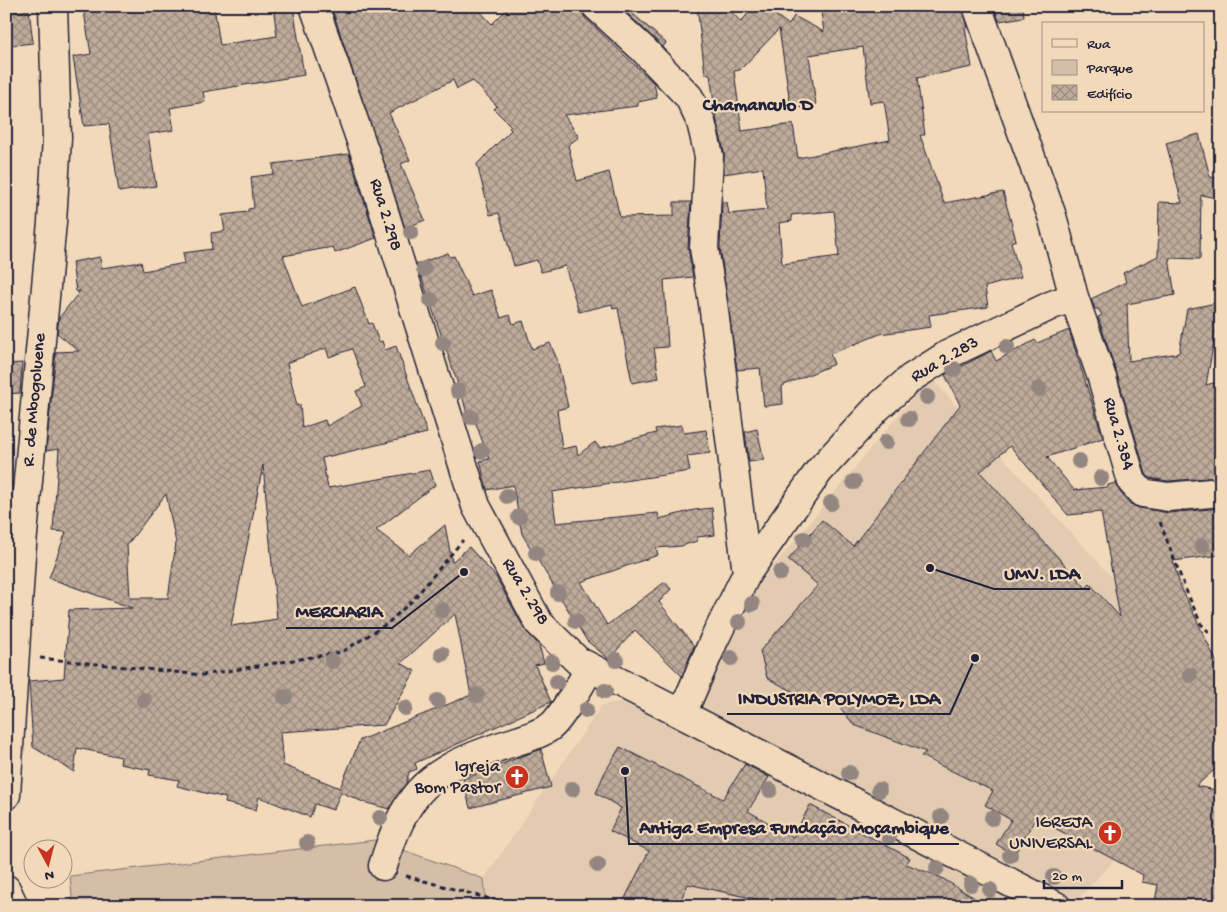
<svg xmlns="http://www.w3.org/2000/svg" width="1227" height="912" viewBox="0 0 1227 912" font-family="'Gochi Hand',sans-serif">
<defs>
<pattern id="building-cross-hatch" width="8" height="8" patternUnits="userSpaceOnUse" patternTransform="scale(1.25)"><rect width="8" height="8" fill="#beab9a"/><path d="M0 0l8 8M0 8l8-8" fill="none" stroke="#9a8b7f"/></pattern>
</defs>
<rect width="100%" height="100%" fill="#f2d9b9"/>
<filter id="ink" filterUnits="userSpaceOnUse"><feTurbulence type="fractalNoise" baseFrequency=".02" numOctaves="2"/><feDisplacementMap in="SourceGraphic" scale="10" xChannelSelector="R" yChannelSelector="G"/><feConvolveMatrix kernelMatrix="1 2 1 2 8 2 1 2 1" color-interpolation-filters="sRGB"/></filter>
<g filter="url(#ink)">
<path fill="#e2cbb0" d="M930,377L1205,680L1221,745L1078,899L1089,906H486L484,879L602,705L683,690L719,632Z"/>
<path fill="#d4bea7" stroke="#7b7071" d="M375,840L484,879L486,906H73L70,876Z"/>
<path fill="url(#building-cross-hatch)" stroke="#22223b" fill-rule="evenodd" d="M114,6H214L220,45L277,36L273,6H293L304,75L203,92L205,102L170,108L174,130L148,134L156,186L119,192L109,124L84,126L73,57L91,54L84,12Z
M331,6H475L492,24L510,6H581L585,18L654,83L657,98L638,102V106L564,115L579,137L568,145L577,181L609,172L620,217L674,216V202H691L688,247L693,277L664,280L668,347L654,348L659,378L632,383L618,308L613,309L612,304L579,312L565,266L541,272L537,260L514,266L499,213L490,215L477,164L511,130L509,128L511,126L494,109L497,106L473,81L457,89L453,80L389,113L410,160L401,164L425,220L405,228Z
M619,6H624L666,43L663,47Z
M697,6H726L741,22L754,6H764L789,25L794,16L824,32L821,12L855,6H962L968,27L965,28L972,67L917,78L925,135H920L944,203L1003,192L1016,240L1011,242L1021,277L985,287L988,307L929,315L931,327L880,334L830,354L834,364L782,386L783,404L764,406L760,368L737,370L720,247L722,202H727L729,214L767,210L763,168L724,174V152L716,117L710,74H705ZM779,29L791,109L816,105L809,55L863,47L870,103L884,101L890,140L798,158L793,124L742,131L734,71L740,70ZM834,211L839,256L782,264L779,223L792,221L791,215Z
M994,6H1023L1024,17L999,21Z
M29,10L33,43L6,46V13Z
M1199,134L1210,177L1221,179V199L1201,195L1200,259L1169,258L1175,295L1127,304L1129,361L1179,353L1187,309L1221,302L1206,385L1221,381V477L1168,481L1150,478L1146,474L1117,374L1098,317L1102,315L1098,309H1095L1091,299L1126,282L1123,273L1158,256L1159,202L1182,203L1166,143Z
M349,154L376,238L335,253L333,247L283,256L302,307L355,287L369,324L372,323L379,342L382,341L385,350L396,346L427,433L322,458L328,488L430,470L435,485L376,530L409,555L445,525L452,562L469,547L496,577L525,630L539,645L544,663L535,665L551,702L415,763L417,769L409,772L406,784L389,809L363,802L341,792L333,810L315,804L310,817L259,797L256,810L225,803L226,798L177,786L179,780L149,775L150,770L120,764L121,757L77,748L74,772L33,747L29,681L64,678L69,610L132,608L49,578L66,532L53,531L59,449L46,451L56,352L79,351L57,333L59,318L80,291L76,292L72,262L100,257L102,268L141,262L143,271L185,263L183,253L212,249L211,233L225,231L222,215L248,212V209L254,208L251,177L274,174L273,164ZM326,348L329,357L352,349L366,387L356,391L362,406L327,426L325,420L302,428L300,405L297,406L287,363ZM263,465L277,619L231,626ZM166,494L176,543L168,598H130L127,545ZM455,614L471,695L360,740L340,788L283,765L280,732L384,725L415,671L401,663Z
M448,253L450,257L454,256L472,296L491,290L501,318L510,315L513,324L523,321L532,349L550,343L557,359L568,407L557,410L562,449L576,446L578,455L595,442L600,448L656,433L655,429L682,425L684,433L706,430L710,453L687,456L690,471L552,492L556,523L658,513L659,519L694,510L712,508L715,535L697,537V541L681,546L656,548L658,555L581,582L607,625L665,582L671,589L659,602L694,646L682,676L635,630L609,659L587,641L522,534L513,485L487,490L480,461L489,459L475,421L469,422L463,399L417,264Z
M1069,330L1103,438L1047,457L1074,490L1108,487V485L1116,483L1120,492L1130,504L1140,508L1169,513L1221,508V555L1173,561L1180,585L1221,671V764L1196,786L1221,791V906H1154L1158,885L1142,882L1143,875L1036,818L1014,855L996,844L1011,820L985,805L993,791L921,756L926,752L854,725L833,699L819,705L767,678L760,651L818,585L788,560L822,520L853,546L960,405L945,375L991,351L996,361L1035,340L1037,343ZM1010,446L1068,515L1101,512L1120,617L1090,584L1086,588L980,472Z
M22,363L20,393L6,394V364Z
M757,429L764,460L749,462L745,432Z
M620,747L723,799L745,764L769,777L748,811L793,837L810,805L910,858L906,864L940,877L988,906H786L688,884L678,906H621L649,851L610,831L621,808L596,793L604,774Z
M541,749L551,787L470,808L463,779Z"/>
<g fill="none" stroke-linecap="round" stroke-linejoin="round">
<g stroke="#22223b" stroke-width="31">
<path id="minor" d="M314,6L370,167L476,506L539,623L578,661L1056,906
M596,6L644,50L689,97L701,122L709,156L704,248L713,303L747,573
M1074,297L1102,378L1132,482L1142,493L1168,497L1221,492
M682,714L714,640L747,573L819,471L877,408L911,378L947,355L1052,305L1074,297L1052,216L977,6
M6,795L21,556L52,222L57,138L53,6
M383,866C404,799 422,774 490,750C510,742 532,739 550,727C560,720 584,679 590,667
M6,889L14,906"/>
</g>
<path stroke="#22223b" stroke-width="3" stroke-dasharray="5 4" stroke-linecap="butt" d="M1160,522L1185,588L1201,624L1209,632
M40,658L203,675L342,652L388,623L413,600L463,540
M406,876L516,906"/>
<use href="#minor" stroke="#f2d9b9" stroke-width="28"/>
</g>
<g fill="#938580">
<circle cx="411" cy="232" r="8"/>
<circle cx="424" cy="269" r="8"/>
<circle cx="431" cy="300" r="8"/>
<circle cx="443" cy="343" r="8"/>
<circle cx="1007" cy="347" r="8"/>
<circle cx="954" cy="369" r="8"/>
<circle cx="1039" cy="389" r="8"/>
<circle cx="458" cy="391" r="8"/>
<circle cx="927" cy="397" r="8"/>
<circle cx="471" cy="417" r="8"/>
<circle cx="909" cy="419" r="8"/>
<circle cx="886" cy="442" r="8"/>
<circle cx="482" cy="451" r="8"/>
<circle cx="1079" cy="461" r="8"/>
<circle cx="1101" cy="478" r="8"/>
<circle cx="854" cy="482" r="8"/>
<circle cx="507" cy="496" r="8"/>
<circle cx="831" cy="503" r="8"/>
<circle cx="519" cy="517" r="8"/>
<circle cx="804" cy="539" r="8"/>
<circle cx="1202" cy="546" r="8"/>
<circle cx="536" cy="553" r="8"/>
<circle cx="780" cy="573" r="8"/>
<circle cx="558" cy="593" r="8"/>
<circle cx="752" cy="604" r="8"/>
<circle cx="442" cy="610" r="8"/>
<circle cx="576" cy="621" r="8"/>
<circle cx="739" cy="622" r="8"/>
<circle cx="442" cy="654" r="8"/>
<circle cx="731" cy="658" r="8"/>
<circle cx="616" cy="660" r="8"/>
<circle cx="332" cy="661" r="8"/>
<circle cx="552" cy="662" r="8"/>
<circle cx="1190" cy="675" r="8"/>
<circle cx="557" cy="682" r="8"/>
<circle cx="605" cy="691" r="8"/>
<circle cx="477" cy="695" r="8"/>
<circle cx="285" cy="697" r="8"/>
<circle cx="144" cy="700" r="8"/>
<circle cx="438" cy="701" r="8"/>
<circle cx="405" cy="708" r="8"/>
<circle cx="586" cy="710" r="8"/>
<circle cx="849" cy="773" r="8"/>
<circle cx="572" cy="789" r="8"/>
<circle cx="770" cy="790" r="8"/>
<circle cx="879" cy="790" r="8"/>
<circle cx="941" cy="817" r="8"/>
<circle cx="380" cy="818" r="8"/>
<circle cx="992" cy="818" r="8"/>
<circle cx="889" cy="837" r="8"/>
<circle cx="307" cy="843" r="8"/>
<circle cx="1010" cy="855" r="8"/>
<circle cx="598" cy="865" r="8"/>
<circle cx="937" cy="868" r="8"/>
<circle cx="1054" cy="877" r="8"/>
<circle cx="971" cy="884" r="8"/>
<circle cx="990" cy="890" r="8"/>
</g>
</g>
<defs>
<g id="church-disc" transform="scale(1.25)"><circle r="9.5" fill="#c8321e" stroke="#f2d9b9"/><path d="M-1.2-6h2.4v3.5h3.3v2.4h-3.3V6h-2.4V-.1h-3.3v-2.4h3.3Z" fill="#fff"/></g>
</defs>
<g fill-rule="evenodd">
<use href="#church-disc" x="517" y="777"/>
<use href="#church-disc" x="1110" y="833"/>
</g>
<g text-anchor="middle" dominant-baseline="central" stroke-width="4.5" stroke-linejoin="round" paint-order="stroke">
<g font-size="18" fill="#22223b" stroke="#f2d9b9">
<text transform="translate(385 215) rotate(73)">Rua 2.298</text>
<text transform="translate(945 360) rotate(-30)">Rua 2.283</text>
<text transform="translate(35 400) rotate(-85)">R. de Mbogoluene</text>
<text transform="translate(1118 434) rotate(74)">Rua 2.384</text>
<text transform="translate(525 592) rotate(59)">Rua 2.298</text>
</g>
<g font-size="18" fill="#22223b" stroke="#f2d9b9" text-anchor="end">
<text x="500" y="767">Igreja<tspan x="500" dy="21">Bom Pastor</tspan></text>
<text x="1092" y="823">IGREJA<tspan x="1092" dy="21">UNIVERSAL</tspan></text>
</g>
<g font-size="19" font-weight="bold" fill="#22223b" stroke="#f2d9b9">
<text x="758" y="106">Chamanculo D</text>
</g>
</g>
<path fill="none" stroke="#22223b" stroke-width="2" d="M930 568L994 589H1090M464 572L392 628H286M975 658L950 714H727M625 771L629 844H959"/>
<g fill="#22223b" stroke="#f2d9b9" stroke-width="2">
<circle cx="930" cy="568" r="5"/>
<circle cx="464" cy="572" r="5"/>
<circle cx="975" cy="658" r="5"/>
<circle cx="625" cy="771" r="5"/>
</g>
<g font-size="19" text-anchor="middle" font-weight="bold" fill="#22223b" stroke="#f2d9b9" stroke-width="4.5" stroke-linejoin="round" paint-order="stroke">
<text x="1042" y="579">UMV. LDA</text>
<text x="339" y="617">MERCIARIA</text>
<text x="839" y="704">INDUSTRIA POLYMOZ, LDA</text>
<text x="794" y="833">Antiga Empresa Fundação Moçambique</text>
</g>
<rect width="1227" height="912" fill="none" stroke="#f2d9b9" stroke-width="25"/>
<rect x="12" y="12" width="1202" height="887" fill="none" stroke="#22223b" stroke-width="2" filter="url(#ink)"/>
<rect x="1042" y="22" width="162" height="90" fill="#f2d9b9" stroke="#9f9087"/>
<rect x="1052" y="39" width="25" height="8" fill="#f2d9b9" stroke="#9f9087"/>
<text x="1087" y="48" font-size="15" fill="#22223b">Rua</text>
<rect x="1052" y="60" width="25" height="15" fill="#d4bea7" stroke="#9f9087"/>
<text x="1087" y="72" font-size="15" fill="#22223b">Parque</text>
<rect x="1052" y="85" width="25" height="15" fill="url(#building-cross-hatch)" stroke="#9f9087"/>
<text x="1087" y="98" font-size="15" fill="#22223b">Edifício</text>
<g transform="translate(48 864) rotate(173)"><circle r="24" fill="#f2d9b9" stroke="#9f9087"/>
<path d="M0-4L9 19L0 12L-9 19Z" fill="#c8321e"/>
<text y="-8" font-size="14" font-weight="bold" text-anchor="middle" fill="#22223b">N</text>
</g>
<path d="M1044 880v8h78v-8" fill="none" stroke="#22223b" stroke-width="2.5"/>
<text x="1052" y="880" font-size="15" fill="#22223b" stroke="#f2d9b9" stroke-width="4" paint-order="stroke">20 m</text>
</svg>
